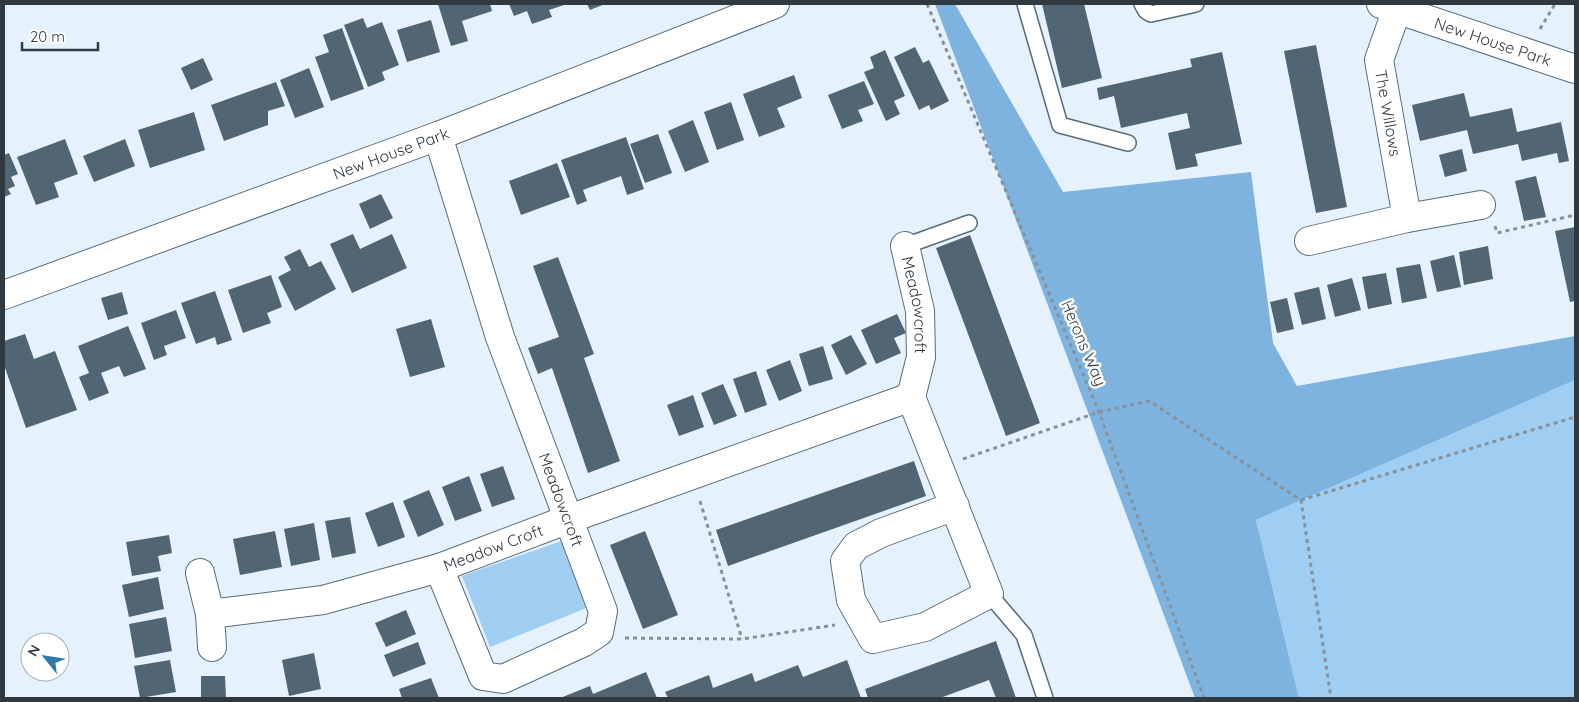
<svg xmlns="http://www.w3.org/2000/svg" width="1579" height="702" viewBox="0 0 1579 702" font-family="Quicksand,sans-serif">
<rect width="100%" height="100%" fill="#e5f2fd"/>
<path fill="#a0cef3" d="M1575,380V698H1299L1256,520Z
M564,540L589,607L490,647L462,576Z"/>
<path fill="#7db3de" d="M935,4H955L1063,192L1251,172L1273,343L1297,386L1575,336V380L1256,520L1299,698H1195Z"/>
<path fill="#516574" d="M438,4H490L492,11L462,21L468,41L451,46Z
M509,4H567L549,10L552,17L532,24L527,11L514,16Z
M587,4H605L590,10Z
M1042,4H1084L1102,78L1062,88Z
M363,18L367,28L382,22L399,65L382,72L385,80L368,87L344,25Z
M431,20L440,52L407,62L397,30Z
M342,28L364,89L331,101L315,57L329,52L323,35Z
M1316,45L1347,207L1316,213L1284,51Z
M915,47L923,63L929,60L949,101L931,110L929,105L919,110L894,57Z
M885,50L905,96L894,101L900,114L886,121L864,72L874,68L870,57Z
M1222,52L1242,144L1195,154L1198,166L1176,170L1168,133L1190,128L1187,113L1121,128L1114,96L1099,100L1097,88L1192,67L1190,59Z
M203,58L213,80L191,90L181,68Z
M309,68L324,107L295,118L280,80Z
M794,75L802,98L777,108L785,127L759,137L743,94Z
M864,81L874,104L858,110L863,121L842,129L828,95Z
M276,82L285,106L268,111V125L224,141L211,105Z
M1464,93L1470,117L1512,108L1517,132L1561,122L1569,161L1559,163L1557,153L1522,161L1518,144L1473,154L1467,130L1420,141L1412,105Z
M731,102L744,140L717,150L704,112Z
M194,112L205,150L150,168L138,130Z
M693,120L709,162L685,172L668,131Z
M658,134L672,173L645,183L630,144Z
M626,137L644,189L627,195L621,176L583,190L587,201L577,205L561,160Z
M65,139L78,174L54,183L59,197L36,205L17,157Z
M125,139L135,166L94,182L83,156Z
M1462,149L1467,171L1445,177L1439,155Z
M9,153L18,174L11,177L15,186L8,189L11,194L4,197V155Z
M557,163L570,197L521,215L509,181Z
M1536,176L1546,217L1524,221L1515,181Z
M381,194L393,218L370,229L359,204Z
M1575,227V301L1570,302L1555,231Z
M353,234L360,249L392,234L407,268L352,293L330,244Z
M970,235L1040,423L1006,436L936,248Z
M1488,246L1493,279L1464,285L1459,252Z
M300,249L309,267L321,261L336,289L295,311L278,277L291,270L284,257Z
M1454,255L1461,287L1437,292L1430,261Z
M558,257L594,354L584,358L620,461L588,473L552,368L538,374L528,348L559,337L533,266Z
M1420,264L1427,298L1402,303L1396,268Z
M1386,273L1392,304L1368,309L1362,277Z
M271,275L282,307L267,313L271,323L243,333L228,290Z
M1352,278L1361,310L1335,317L1327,285Z
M1319,287L1326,319L1302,325L1294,293Z
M215,291L232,340L217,345L215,337L196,344L181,303Z
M122,292L128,314L108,320L101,298Z
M1287,298L1294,329L1277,333L1270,302Z
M176,310L186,338L164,346L167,355L154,360L141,323Z
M897,314L906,333L894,338L901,353L876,364L861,330Z
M431,319L445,367L410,377L396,329Z
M128,326L146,369L124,377L119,366L101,373L109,393L89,401L79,377L89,373L78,346Z
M25,334L34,359L55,351L77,410L26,428L4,365V341Z
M851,335L867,364L846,375L831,345Z
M823,346L833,379L809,386L799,354Z
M790,360L802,391L779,401L766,370Z
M756,371L767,405L745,413L733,379Z
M723,384L737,416L714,425L701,393Z
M693,395L704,427L679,436L667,405Z
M914,461L926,496L728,566L716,530Z
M503,466L515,499L492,507L480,474Z
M469,476L482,511L455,521L442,487Z
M429,490L444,525L418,537L403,501Z
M393,502L405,537L378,547L365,513Z
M350,517L356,553L332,558L325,521Z
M314,523L320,560L291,566L284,529Z
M275,531L282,567L240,575L233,539Z
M645,531L678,615L643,629L610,545Z
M169,535L172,553L158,556L161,571L132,576L126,542Z
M158,577L164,609L129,617L122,585Z
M406,610L416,634L386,647L375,623Z
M166,617L172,651L135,658L129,624Z
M996,641L1016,698H996L989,680L940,698H868L865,689Z
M418,642L426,664L393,677L384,655Z
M314,653L321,689L289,696L282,660Z
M170,660L176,692L140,698L134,666Z
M847,660L861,698H668L665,692L709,675L713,688L752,673L755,682L798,665L803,677Z
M646,672L657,698H560L590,686L593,694Z
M201,676H225L226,698H201Z
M431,678L439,698H402L399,689Z"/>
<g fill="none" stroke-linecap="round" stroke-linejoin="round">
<g stroke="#586c7c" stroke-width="18">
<path id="service" d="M1025,4L1060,125L1128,143
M1142,4L1146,11L1151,14L1196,4
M905,246L969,223
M989,594L1024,635L1045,698"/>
</g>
<g stroke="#586c7c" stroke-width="30">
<g id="minor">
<path id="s1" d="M1381,4L1575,69"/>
<path id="s2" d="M1397,9L1379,60L1407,218"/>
<path id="s3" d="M438,136L500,337L603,611L599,632L584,642L503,679L483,676L439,568"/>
<path d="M1309,241L1407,218L1481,205"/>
<path id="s4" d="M905,246L920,311L921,357L911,397L989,594L925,627L873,639L851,600L845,561L856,546L881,533L955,506"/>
<path id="s5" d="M4,295L438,136L775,4"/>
<path d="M200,573L210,614L212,647"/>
<path id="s6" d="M210,614L323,600L439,568L569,519L911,397"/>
</g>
</g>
<path stroke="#86919a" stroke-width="3" stroke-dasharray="4 4" stroke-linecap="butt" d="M927,4L1099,412L1204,698
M1540,29L1555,4
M1495,226L1497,233L1575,215
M963,459L1099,412L1149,401L1301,500L1331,698
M1301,500L1575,417
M700,501L742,639
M625,638L742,639L835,625"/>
<use href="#service" stroke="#fff" stroke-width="15"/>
<use href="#minor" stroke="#fff" stroke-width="28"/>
</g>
<g text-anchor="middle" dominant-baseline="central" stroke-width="5" stroke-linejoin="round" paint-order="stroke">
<g font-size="16" fill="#303940" stroke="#fff">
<text stroke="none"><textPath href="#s1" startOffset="118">New House Park</textPath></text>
<text stroke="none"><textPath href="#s2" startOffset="108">The Willows</textPath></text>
<text stroke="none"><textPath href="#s5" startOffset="412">New House Park</textPath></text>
<text stroke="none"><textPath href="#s4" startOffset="60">Meadowcroft</textPath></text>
<text transform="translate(1084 343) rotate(67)">Herons Way</text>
<text stroke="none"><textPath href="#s3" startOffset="384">Meadowcroft</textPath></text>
<text stroke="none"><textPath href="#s6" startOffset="292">Meadow Croft</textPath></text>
</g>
</g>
<rect width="1579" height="702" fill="none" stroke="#303940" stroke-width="10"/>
<g transform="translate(45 657) rotate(300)"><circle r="24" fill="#ffffff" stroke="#acb0b3"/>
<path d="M0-4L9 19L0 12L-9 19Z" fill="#327aae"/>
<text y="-8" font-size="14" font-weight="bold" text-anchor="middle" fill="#303940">N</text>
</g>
<path d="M22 42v8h76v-8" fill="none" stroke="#303940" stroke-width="2.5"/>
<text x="30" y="42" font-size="15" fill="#303940" stroke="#ffffff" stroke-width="4" paint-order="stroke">20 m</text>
</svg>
